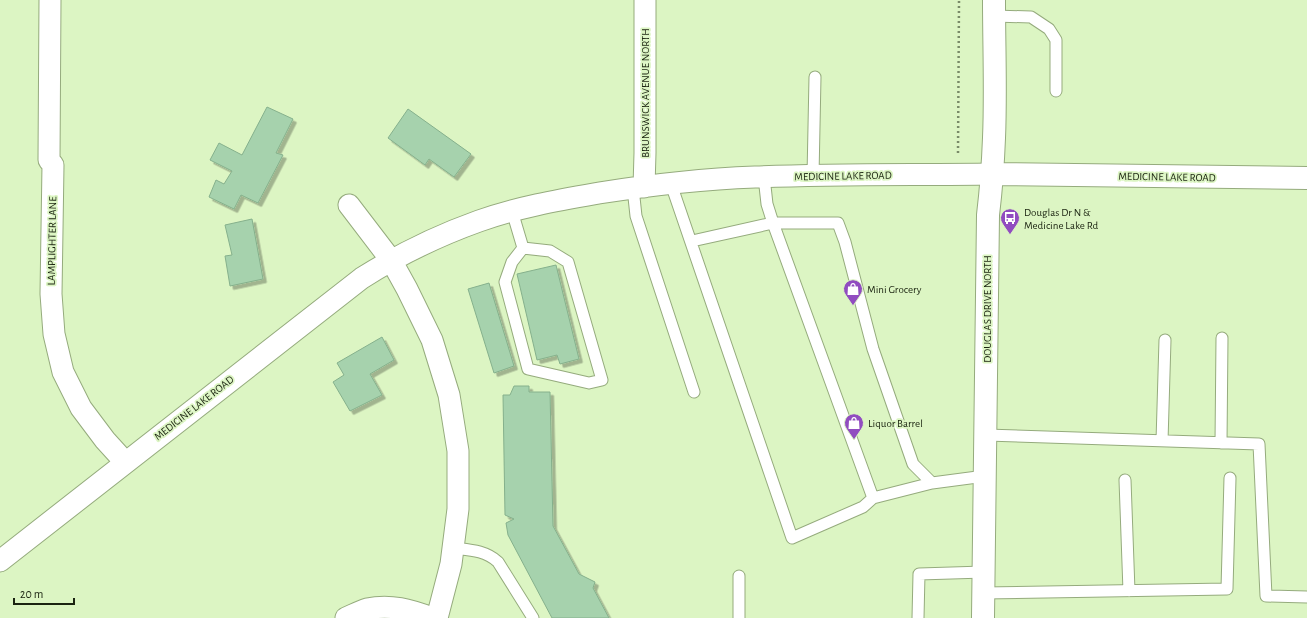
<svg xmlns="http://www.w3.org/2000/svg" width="1307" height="618" viewBox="0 0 1307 618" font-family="'Alegreya Sans',sans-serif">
<defs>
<filter id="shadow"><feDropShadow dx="3.5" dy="3.5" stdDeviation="0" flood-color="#0004"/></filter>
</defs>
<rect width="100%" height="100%" fill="#dcf5c3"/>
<path fill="#a6d2ad" stroke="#85b08c" filter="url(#shadow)" d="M267,107L293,119L276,153L283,155L258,203L241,195L234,209L209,197L216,180L224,184L232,171L210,160L219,143L242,155Z
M408,109L471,154L454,177L429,159L425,165L388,138Z
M252,219L263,279L230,286L225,256L232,255L225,225Z
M556,265L579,359L560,364L557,355L537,360L517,274Z
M489,283L514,366L494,373L468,289Z
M382,337L394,360L370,374L382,395L350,411L333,382L344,375L337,363Z
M514,386H529V392H550L553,526L579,574L595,582L593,588L609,618H552L508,535L506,523L514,519L505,515L503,395H510Z"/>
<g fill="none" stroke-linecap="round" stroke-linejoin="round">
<g stroke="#95ab7d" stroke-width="13">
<path id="service" d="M994,16L1031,17L1049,29L1056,40V91
M813,176L815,77
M671,184L792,538L863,507L873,498
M633,188L636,216L694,392
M512,211L523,248L512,262L505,282L528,369L589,383L602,380L568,262L550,251L523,248
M692,241L773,223L767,204L764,177
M986,435L1259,444L1266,596L1307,597
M1162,441L1165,340
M1221,443L1222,338
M1125,480L1129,591
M932,483L873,498L773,223H838L845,242L873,349L913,464L932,483L985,476
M453,548C469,550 485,550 498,562L533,618
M983,593L1227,589L1230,478
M739,618V576
M918,618L919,574L984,572"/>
</g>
<g stroke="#95ab7d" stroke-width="23">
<path id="minor" d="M50,0L49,160L53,165L51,294L54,334L63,372L81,408L105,440L125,462
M644,187L645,153V0
M349,205L391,260L407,289L432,340L449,395L458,451V509L451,564L437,618
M0,561L362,278C400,254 437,236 479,221C518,207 559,200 599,193C650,185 703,179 755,177C834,174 913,175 992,174
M346,618C353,615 360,611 367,609C391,604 410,610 432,618"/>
</g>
<g stroke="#95ab7d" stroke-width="24">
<path id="tertiary" d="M992,174L1307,178
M983,618L988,215C991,190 993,164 994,138C996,92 994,46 994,0"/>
</g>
<path stroke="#798a68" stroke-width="2.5" stroke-dasharray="2 3" stroke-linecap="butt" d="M958,153L959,0"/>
<use href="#service" stroke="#fff" stroke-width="11"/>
<use href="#minor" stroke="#fff" stroke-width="21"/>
<use href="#tertiary" stroke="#fff" stroke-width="22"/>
</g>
<defs>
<g id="bus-pin" transform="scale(1)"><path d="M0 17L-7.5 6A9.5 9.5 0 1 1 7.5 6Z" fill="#914cc0" stroke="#dcf5c3"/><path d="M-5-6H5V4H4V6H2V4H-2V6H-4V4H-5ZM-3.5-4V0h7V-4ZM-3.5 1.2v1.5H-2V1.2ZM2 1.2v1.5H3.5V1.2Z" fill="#fff"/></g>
<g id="shop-pin" transform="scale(1)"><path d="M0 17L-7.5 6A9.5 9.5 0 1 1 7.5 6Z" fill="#914cc0" stroke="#dcf5c3"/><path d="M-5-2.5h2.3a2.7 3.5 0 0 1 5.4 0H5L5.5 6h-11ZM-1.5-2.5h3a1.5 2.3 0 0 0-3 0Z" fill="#fff"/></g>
</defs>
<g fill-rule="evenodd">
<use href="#bus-pin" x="1010" y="218"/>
<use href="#shop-pin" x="853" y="289"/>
<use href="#shop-pin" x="854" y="423"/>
</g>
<g text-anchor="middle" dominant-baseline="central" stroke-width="3.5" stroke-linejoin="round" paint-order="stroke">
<g font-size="11" fill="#1a2310" stroke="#dcf5c3">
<text transform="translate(645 93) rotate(-90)">BRUNSWICK AVENUE NORTH</text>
<text transform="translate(843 176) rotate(-1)">MEDICINE LAKE ROAD</text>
<text transform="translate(1167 177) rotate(1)">MEDICINE LAKE ROAD</text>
<text transform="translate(52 241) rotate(-89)">LAMPLIGHTER LANE</text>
<text transform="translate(987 309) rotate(-90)">DOUGLAS DRIVE NORTH</text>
<text transform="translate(194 408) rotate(-38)">MEDICINE LAKE ROAD</text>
</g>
<g font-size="11" fill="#1a2310" stroke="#dcf5c3" text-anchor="start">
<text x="1024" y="212">Douglas Dr N &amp;<tspan x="1024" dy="13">Medicine Lake Rd</tspan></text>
<text x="867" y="289">Mini Grocery</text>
<text x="868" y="423">Liquor Barrel</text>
</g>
</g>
<path d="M14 598v6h60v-6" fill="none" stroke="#1a2310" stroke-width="2"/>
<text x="20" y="598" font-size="12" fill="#1a2310" stroke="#dcf5c3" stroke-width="3" paint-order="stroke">20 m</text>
</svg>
